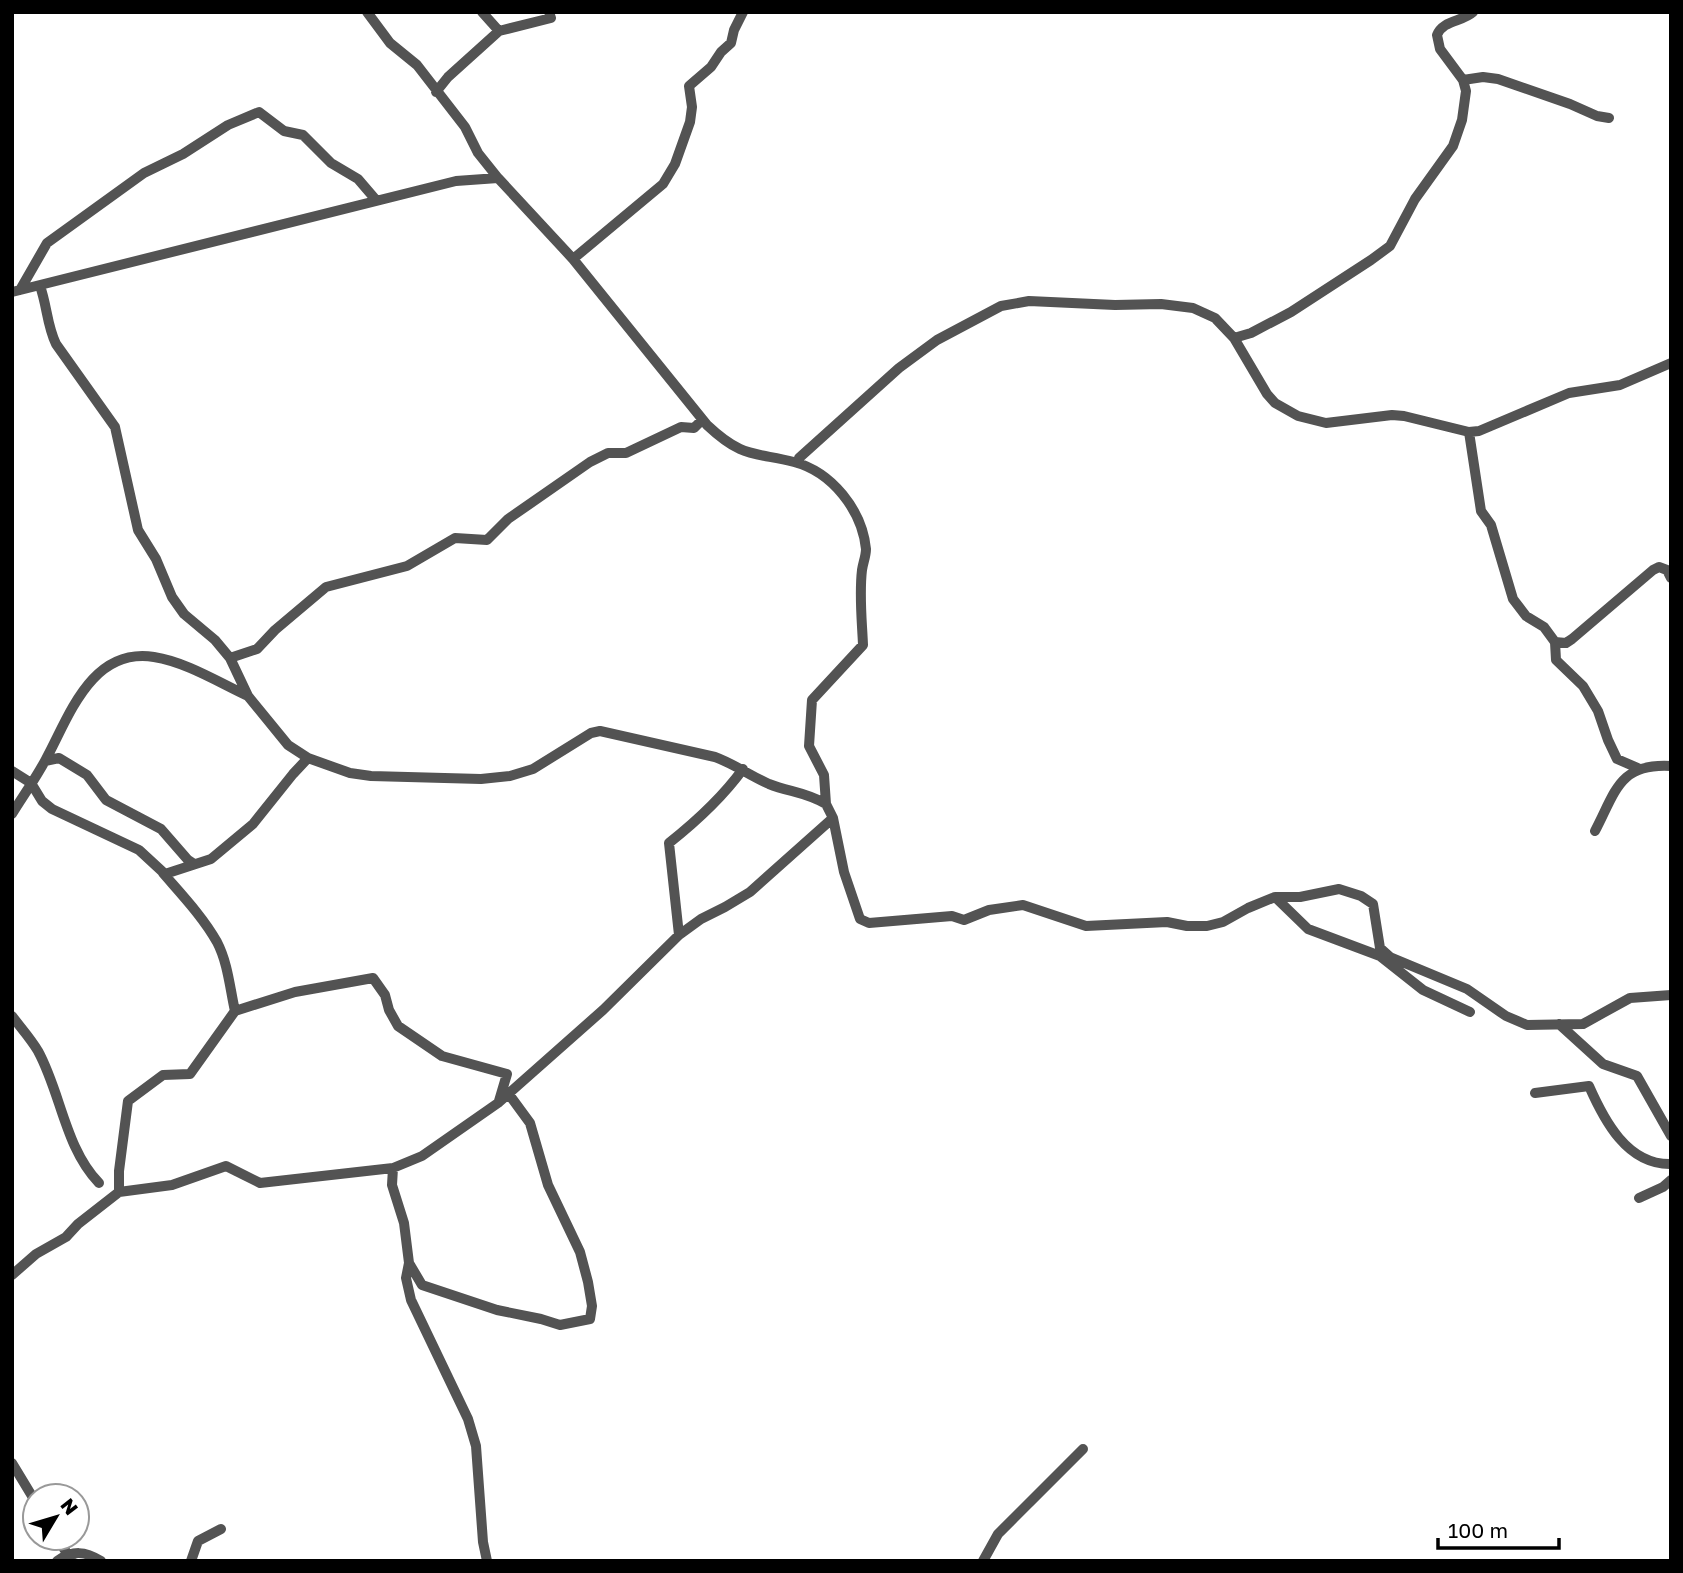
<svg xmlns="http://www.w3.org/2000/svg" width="1683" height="1573" viewBox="0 0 1683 1573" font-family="'Golos Text',sans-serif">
<rect width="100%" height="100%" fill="#fff"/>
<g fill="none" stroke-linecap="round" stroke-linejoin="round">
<path stroke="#535353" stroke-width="10" d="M367,12L390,43L417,65L465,127L478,153L498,178
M482,12L499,31
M1463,80L1483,77L1498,79L1570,104L1597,116L1609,118
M436,92L448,77L499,31L551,18L549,12
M573,259L663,184L675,164L690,122L692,107L689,86L711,67L721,52L731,43L734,30L743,12
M40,286C47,305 47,326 56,344L115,427L138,530L156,559L172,597L184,614L215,640L230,658L248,696L288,745L308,758L350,773L371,776L481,779L510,776L533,769L591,733L600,731L715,757C734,764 751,776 769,784C789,792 806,792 826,804
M20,290L47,243L144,173L183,154L228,125L259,112L284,131L303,135L331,163L358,179L376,200
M12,292L456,181L498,178L573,259L707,425C742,458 753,452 794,462C832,472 862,510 866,549C866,556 863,563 862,570C859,595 862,621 863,645L812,700L809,746L824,775L826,804L833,818L844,872L860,919L869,923L952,916L964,920L989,910L1023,905L1086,926L1167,922L1187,926H1207L1223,922L1248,908L1275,897H1300L1339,889L1361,896L1373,904L1380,948L1390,957L1467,989L1506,1016L1527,1025L1583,1024L1630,998L1671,995
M1234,338L1251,333L1291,312L1371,260L1390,246L1415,199L1453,146L1462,120L1466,91L1463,80L1440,49L1437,35C1443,20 1462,22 1473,12
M1469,432L1481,511L1491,525L1513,599L1526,616L1544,627L1555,642L1566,643L1572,639L1653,570L1659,567L1667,570L1671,578
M798,463L799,458L899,368L937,340L1001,306L1029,301L1115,305L1161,304L1193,308L1215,318L1234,338L1267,394L1275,403L1298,416L1326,423L1392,415L1404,416L1469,432L1479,431L1569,393L1620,385L1671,363
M1555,642L1556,660L1583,686L1598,711L1608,740L1617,759L1640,769
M230,658L257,649L275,630L326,587L407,566L455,538L487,540L508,519L590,462L608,453H626L681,427L694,428L702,420
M45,761L59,758L87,775L106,800L161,829L188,860L194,864
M12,771L31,783L42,801L52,809L139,850L165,874L211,859L253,824L293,774L308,758
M12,814C23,796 36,778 46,759C69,717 91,647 154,657C186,662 218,682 248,696
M1595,831C1616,791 1619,763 1671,766
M163,873C182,895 203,917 217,942C228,963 230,989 235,1011
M1275,897L1308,929L1380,956L1423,990L1470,1012
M679,935L669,843C698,820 722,798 743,769
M12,1016C21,1028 31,1039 38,1051C61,1093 65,1148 99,1183
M1559,1024L1603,1064L1637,1076L1671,1136
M1535,1093L1589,1086C1604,1120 1627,1165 1671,1164
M393,1168L392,1185L404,1223L409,1263L422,1285L497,1310L541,1319L560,1325L590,1319L592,1306L588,1282L580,1252L548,1185L530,1123L508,1093
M119,1192V1171L128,1101L163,1075L190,1074L235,1011L295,992L373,978L385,995L389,1010L398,1026L442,1056L507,1074L499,1101
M1639,1198L1663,1187L1671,1180
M409,1263L406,1278L411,1300L468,1419L476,1446L483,1542L487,1561
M12,1275L36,1254L66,1237L78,1224L119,1192L172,1185L226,1166L260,1183L393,1168L422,1156L498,1103L603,1010L679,935L701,919L725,907L750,892L833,818
M12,1463L35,1501
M57,1538L72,1561
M57,1561C73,1550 85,1551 101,1561
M191,1561L198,1541L221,1529
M983,1561L998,1534L1083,1449"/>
</g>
<rect width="1683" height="1573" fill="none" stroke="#000000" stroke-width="28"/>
<g transform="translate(56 1517) rotate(52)"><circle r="33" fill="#ffffff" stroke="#999999" stroke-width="2"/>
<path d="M0-5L12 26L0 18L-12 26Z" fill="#000000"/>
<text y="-10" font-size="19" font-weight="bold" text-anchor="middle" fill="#000000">N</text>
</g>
<path d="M1438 1538v10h121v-10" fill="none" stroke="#000000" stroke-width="3.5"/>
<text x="1448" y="1538" font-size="21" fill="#000000" stroke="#ffffff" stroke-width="5" paint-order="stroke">100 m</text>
</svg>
